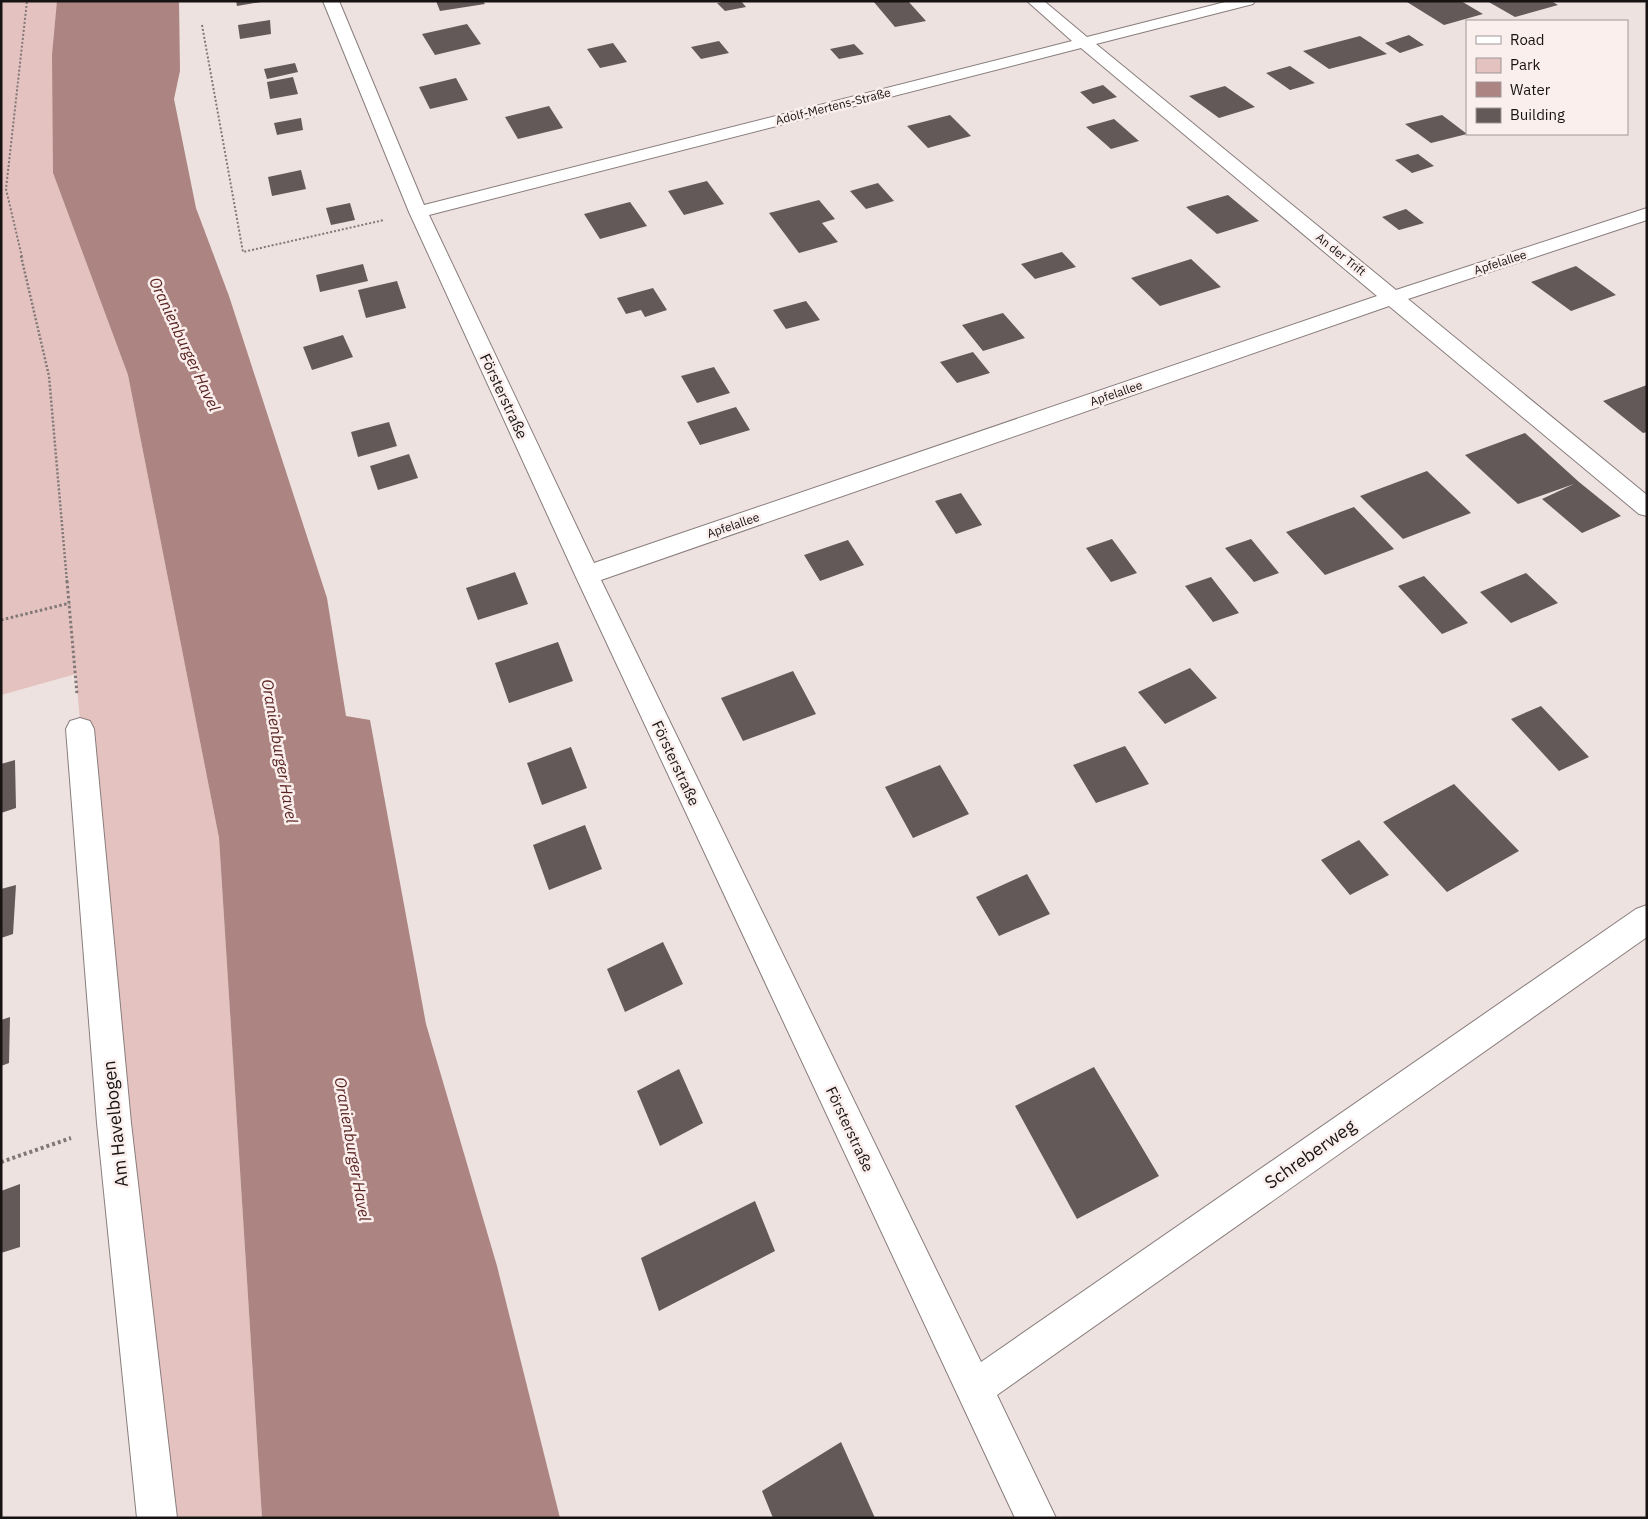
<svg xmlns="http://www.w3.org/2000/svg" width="1648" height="1519" viewBox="0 0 1648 1519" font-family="'IBM Plex Sans',sans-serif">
<rect width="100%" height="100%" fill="#eee2e0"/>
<path fill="#e4c2bf" d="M1,1H65L53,173L128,375L219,838L262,1518H157L114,1123L76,674L1,695Z"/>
<path fill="#ac8582" d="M57,1H179L180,71L174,99L196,208L229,296L327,598L346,716L370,720L426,1024L497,1266L560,1518H262L219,838L128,375L53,173L52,55Z"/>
<path fill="#635958" d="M236,1H261V2L237,6Z
M436,1H483L485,4L440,11Z
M727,1H741L746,7L725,11L717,3Z
M873,1H908L926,21L895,27Z
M1410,1H1461L1483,14L1444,25L1407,2Z
M1487,1H1551L1558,5L1515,17Z
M270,20L271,34L240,39L238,25Z
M467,24L481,44L435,55L422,34Z
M1409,35L1424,45L1400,53L1385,43Z
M1360,36L1387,54L1329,69L1303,51Z
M719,41L729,53L701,59L691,47Z
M613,43L627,62L600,68L587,49Z
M854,44L864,54L839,59L830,49Z
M295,63L298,72L267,79L264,69Z
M1290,66L1315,83L1290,90L1266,73Z
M293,77L298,94L270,99L267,82Z
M456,78L468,100L430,109L419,87Z
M1103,85L1117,97L1093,104L1080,92Z
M1225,86L1255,107L1219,118L1189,96Z
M549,106L563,128L518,139L505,117Z
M950,115L971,136L928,148L907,126Z
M1442,115L1467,134L1431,143L1405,124Z
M301,118L303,130L277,135L274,123Z
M1114,119L1139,141L1111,149L1086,127Z
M1418,154L1434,166L1412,173L1395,160Z
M301,170L306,189L272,196L268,177Z
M707,181L724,204L684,215L668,191Z
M878,183L894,201L866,209L850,191Z
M1228,195L1259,221L1217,234L1186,207Z
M819,200L835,219L822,223L838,242L799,253L769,213Z
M630,202L647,226L600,239L584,214Z
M350,203L355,220L331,225L326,208Z
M1406,209L1424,223L1399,230L1382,217Z
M1062,252L1076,267L1035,279L1021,264Z
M1191,259L1221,287L1160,306L1131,278Z
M363,264L368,281L320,292L316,275Z
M1576,266L1616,295L1571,311L1531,282Z
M397,281L406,308L366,318L358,290Z
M653,288L667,310L645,317L641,310L626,314L617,298Z
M806,301L820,320L786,329L773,310Z
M1003,313L1025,338L983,351L962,325Z
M343,335L353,357L312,370L303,347Z
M973,352L990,373L957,383L940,362Z
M714,367L730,393L697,403L681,376Z
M1647,385V432L1643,433L1603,401Z
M736,407L750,430L700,445L687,422Z
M389,422L397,446L358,457L351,432Z
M1525,433L1579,482L1621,516L1582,533L1542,499L1574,484L1518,504L1465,455Z
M409,454L418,478L378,490L370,466Z
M1427,471L1471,513L1403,539L1360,496Z
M961,493L982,525L956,534L935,501Z
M1354,507L1394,549L1325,575L1286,532Z
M1112,539L1137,573L1111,582L1086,548Z
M1251,539L1279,573L1254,582L1225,548Z
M848,540L864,565L820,581L804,555Z
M515,572L528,604L478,620L466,588Z
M1526,573L1558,603L1511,623L1480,592Z
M1424,576L1468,623L1442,634L1398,586Z
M1211,577L1239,613L1213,622L1185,586Z
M558,642L573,681L509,703L495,663Z
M1190,668L1217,698L1165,724L1138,692Z
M793,671L816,714L743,741L721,698Z
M1541,706L1589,757L1559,771L1511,719Z
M1125,746L1149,784L1096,803L1073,765Z
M571,747L587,788L542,805L527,763Z
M15,760L16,808L1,813V764Z
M940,765L969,814L913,838L885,787Z
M1454,784L1519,851L1447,892L1383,822Z
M585,825L602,869L549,890L533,845Z
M1359,840L1389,875L1350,895L1321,860Z
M1027,874L1050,914L999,936L976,897Z
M16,885L13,934L1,938V889Z
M663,942L683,984L625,1012L607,969Z
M10,1017L9,1063L1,1066V1020Z
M1094,1067L1159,1176L1077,1219L1015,1106Z
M679,1069L703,1123L660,1146L637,1091Z
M20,1184V1247L1,1253V1191Z
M755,1201L775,1251L659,1311L641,1258Z
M841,1442L875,1518H773L762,1491Z"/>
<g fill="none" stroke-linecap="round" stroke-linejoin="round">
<g stroke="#887d7c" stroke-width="2">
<path id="street" d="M323,1H339L424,205L1072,41L1027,1H1044L1087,37L1229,1H1255L1253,4L1096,44L1396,290L1647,208V220L1408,299L1647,495V516L1639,514L1389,306L601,580L981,1362L1636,909L1647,905V937L997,1395L1056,1518H1015L575,575L409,212ZM1081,48L1377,296L594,563L429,215Z
M80,718L90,721L94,729L131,1123L177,1518H137L97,1123L66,729L70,721Z"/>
</g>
<path stroke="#807877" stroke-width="2" stroke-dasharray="2 2" stroke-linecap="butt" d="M202,25L243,252L384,220
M22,257L6,189L27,1"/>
<path stroke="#807877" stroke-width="2.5" stroke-dasharray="2 2" stroke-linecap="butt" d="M21,256L49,376L67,582"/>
<path stroke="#807877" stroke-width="3" stroke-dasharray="2.5 2.5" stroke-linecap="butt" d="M67,581L77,694
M1,620L70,603"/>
<path stroke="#807877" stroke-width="4" stroke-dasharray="3 3" stroke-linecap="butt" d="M1,1162L71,1138"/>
<use href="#street" fill="#fff" fill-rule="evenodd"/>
</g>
<g text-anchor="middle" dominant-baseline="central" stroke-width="5" stroke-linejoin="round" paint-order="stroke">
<g font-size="12" fill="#171313" stroke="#fbefee">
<text transform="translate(833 106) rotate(-14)">Adolf-Mertens-Straße</text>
<text transform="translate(1341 254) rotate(39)">An der Trift</text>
<text transform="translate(1500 262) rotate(-18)">Apfelallee</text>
<text transform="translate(1116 393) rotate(-19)">Apfelallee</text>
<text transform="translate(733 525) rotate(-19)">Apfelallee</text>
</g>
<g font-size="15" fill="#171313" stroke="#fbefee">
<text transform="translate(504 396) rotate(65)">Försterstraße</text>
<text transform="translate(676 763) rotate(65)">Försterstraße</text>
<text transform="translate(850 1129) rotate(65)">Försterstraße</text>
</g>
<g font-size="16" font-style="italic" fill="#582421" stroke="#fbefee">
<text transform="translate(185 344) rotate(65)">Oranienburger Havel</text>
<text transform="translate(280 751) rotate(80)">Oranienburger Havel</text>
<text transform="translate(353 1149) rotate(80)">Oranienburger Havel</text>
</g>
<g font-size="18" fill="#171313" stroke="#fbefee">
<text transform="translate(115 1124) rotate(-96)">Am Havelbogen</text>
<text transform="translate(1310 1154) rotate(-35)">Schreberweg</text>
</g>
</g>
<rect width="1648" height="1519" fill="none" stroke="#171313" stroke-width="5"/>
<rect x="1466" y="20" width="162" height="115" fill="#fbefee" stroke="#a09796"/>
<rect x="1476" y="36" width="25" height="8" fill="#ffffff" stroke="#a09796"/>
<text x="1510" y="45" font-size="15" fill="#171313">Road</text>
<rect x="1476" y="58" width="25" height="15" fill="#e4c2bf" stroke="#a09796"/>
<text x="1510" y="70" font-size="15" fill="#171313">Park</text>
<rect x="1476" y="82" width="25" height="15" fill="#ac8582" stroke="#a09796"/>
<text x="1510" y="95" font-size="15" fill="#171313">Water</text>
<rect x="1476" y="108" width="25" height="15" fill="#635958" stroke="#a09796"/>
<text x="1510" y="120" font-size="15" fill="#171313">Building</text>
</svg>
